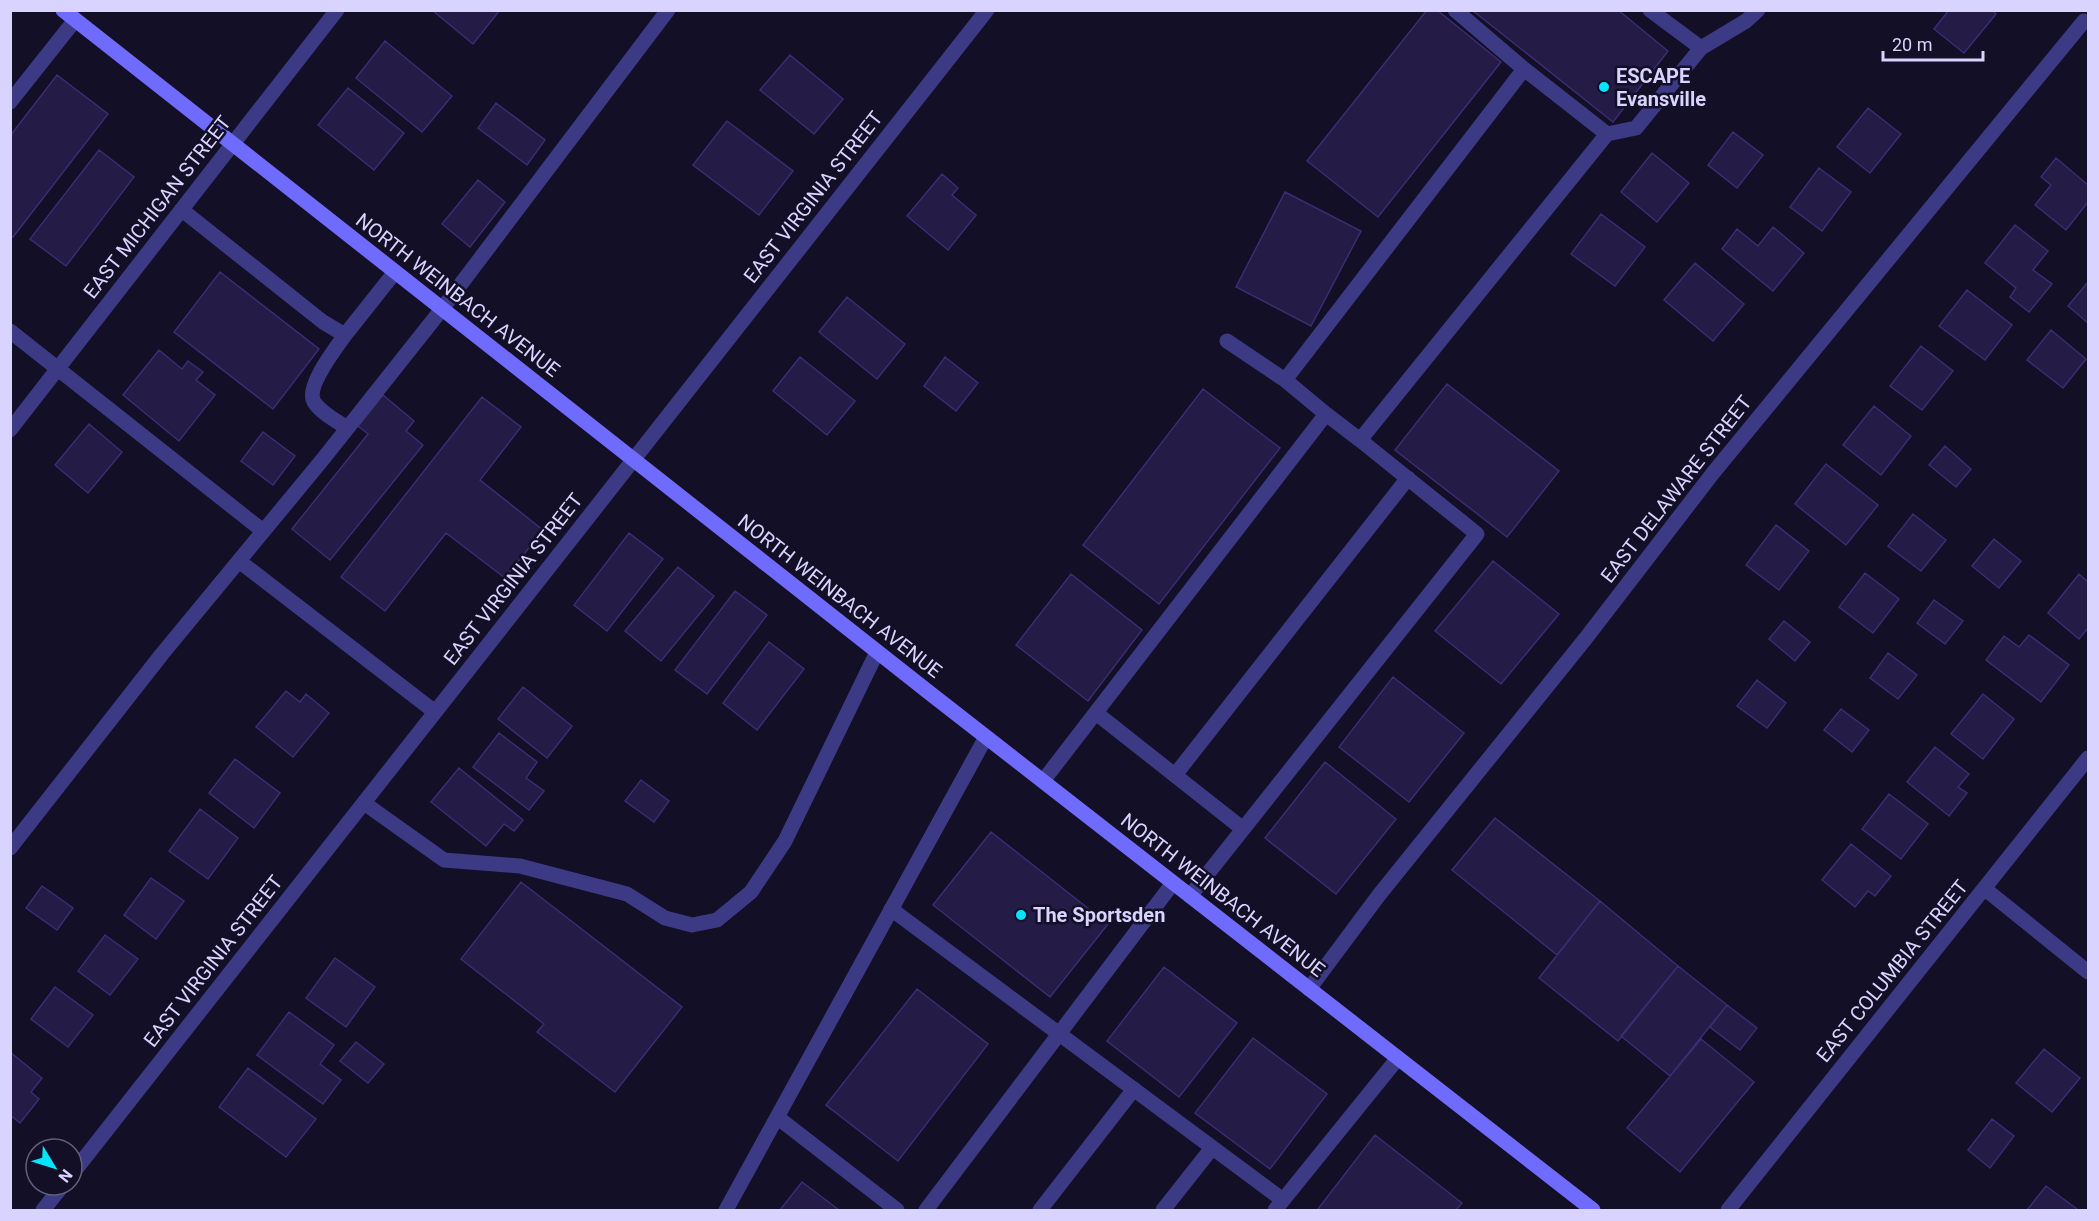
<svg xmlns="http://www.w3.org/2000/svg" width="2099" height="1221" viewBox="0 0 2099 1221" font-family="Roboto,sans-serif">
<rect width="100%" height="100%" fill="#130f26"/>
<path fill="#241b47" stroke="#3b2d73" stroke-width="1.5" d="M432,10H500L473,44Z
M1427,10H1437L1501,62L1378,217L1307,161Z
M1472,10H1618L1668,51L1613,122Z
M1949,10H1992L1996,14L1964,53L1934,29Z
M385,41L452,96L422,132L356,78Z
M790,55L843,99L814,134L760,90Z
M57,75L108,114L13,237L10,236V136Z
M348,88L404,133L374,170L318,125Z
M496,103L545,140L527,165L478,128Z
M1868,108L1901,134L1870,173L1837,147Z
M727,121L793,171L759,215L693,165Z
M1733,132L1763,155L1737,188L1708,165Z
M99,150L134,177L66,266L30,239Z
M1652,153L1689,183L1657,222L1621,192Z
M2056,158L2088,185V202L2066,230L2035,205L2051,185L2041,177Z
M1819,168L1851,192L1822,231L1790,207Z
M942,174L958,188L952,195L976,215L948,250L907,216Z
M478,180L505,202L470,247L442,224Z
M1285,192L1361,231L1311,326L1236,287Z
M1601,214L1645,247L1615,286L1571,254Z
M2015,225L2048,251L2033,270L2052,284L2029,312L2010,297L2016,288L1985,263Z
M1773,227L1804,253L1773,291L1722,249L1737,229L1758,246Z
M1695,263L1744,304L1713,341L1664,300Z
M220,272L319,349L273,409L174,332Z
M2088,282V323L2068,306Z
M1967,290L2012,325L1985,360L1939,326Z
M847,297L905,344L877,379L819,332Z
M2051,330L2086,359L2063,388L2027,360Z
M1921,346L1953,371L1922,410L1890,386Z
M159,350L182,369L188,361L203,372L196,380L215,395L179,441L123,395Z
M800,357L855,401L827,435L773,391Z
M945,357L978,383L956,411L924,386Z
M1447,384L1559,471L1507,537L1395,450Z
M1203,389L1280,448L1159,604L1083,545Z
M383,395L414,421L406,431L423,445L330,560L292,529L368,434L358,426Z
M482,397L521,427L480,480L543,530L505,578L446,533L385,611L341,577Z
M1874,406L1911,436L1881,475L1843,445Z
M89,424L122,452L88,493L55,465Z
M263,432L295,456L273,485L241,461Z
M1945,446L1971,469L1956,487L1929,465Z
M1826,464L1878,505L1846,545L1795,504Z
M1913,514L1946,540L1921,571L1888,546Z
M1776,525L1809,551L1779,590L1746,565Z
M629,533L663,559L607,631L574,605Z
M1994,539L2021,561L1999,588L1972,566Z
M1493,561L1559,614L1501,684L1435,631Z
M678,567L714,596L661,661L625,631Z
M1865,573L1899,599L1873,633L1839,607Z
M1071,574L1142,630L1088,701L1016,645Z
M2079,574L2088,582V628L2079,639L2048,613Z
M735,591L767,615L707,694L675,670Z
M1934,600L1963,621L1945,644L1917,623Z
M1784,621L1810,642L1795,661L1769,639Z
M2029,635L2069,665L2041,702L1986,660L2004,636L2019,647Z
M769,642L804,669L757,730L723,703Z
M1888,653L1917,675L1898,699L1870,678Z
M1393,677L1464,733L1409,802L1339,747Z
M1757,680L1786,703L1767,728L1737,706Z
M523,687L572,726L547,758L498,719Z
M286,691L300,702L306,694L329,713L293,757L256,727Z
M1983,694L2014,719L1983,759L1951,734Z
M1841,709L1869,730L1852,752L1824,730Z
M499,733L537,762L526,778L544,791L529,810L473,767Z
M1935,747L1969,774L1958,787L1967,793L1949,816L1907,782Z
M235,759L280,793L254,828L209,793Z
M1325,762L1396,819L1336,894L1265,838Z
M459,768L523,820L514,831L504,824L486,846L431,802Z
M641,780L669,801L654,822L625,801Z
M1889,794L1928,824L1901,859L1862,829Z
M200,809L238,838L208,879L169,851Z
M1495,818L1600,901L1557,955L1452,870Z
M991,832L1108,924L1050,997L933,905Z
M1851,844L1891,876L1875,896L1868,891L1855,907L1822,880Z
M151,878L184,901L156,939L124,915Z
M521,882L682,1007L615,1092L537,1032L544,1024L461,959Z
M42,886L73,908L57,930L26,908Z
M1600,901L1678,966L1618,1041L1539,978Z
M105,935L138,959L110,995L78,971Z
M335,958L375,987L346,1027L306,998Z
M1678,966L1727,1005L1670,1076L1621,1036Z
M1164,967L1237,1023L1179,1097L1107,1041Z
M55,987L93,1015L68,1047L31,1019Z
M917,989L988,1044L898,1161L826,1105Z
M1727,1005L1757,1028L1740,1050L1710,1027Z
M289,1012L334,1045L320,1064L341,1080L323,1104L257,1055Z
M1253,1038L1327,1094L1270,1169L1195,1113Z
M1701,1039L1754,1082L1680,1172L1627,1128Z
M356,1042L384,1064L368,1083L340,1061Z
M2044,1049L2080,1078L2052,1112L2016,1083Z
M10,1052L42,1078L31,1092L39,1099L20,1123L10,1115Z
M248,1068L316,1119L286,1157L219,1107Z
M1992,1119L2014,1136L1990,1168L1968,1150Z
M1375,1135L1462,1203L1456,1210H1320L1318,1209Z
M802,1182L839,1210H780Z
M2046,1186L2077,1209L2076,1210H2027Z"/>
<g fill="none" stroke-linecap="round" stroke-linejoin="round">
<path stroke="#3d3a85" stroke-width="15" d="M1455,10L1524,69
M1650,10L1701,48
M10,102L75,20
M182,210L323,322L345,335L395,272
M10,331L263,531
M345,335C336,348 305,387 314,402C321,413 337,421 347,428
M1285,380L1524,69L1607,134
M1326,414L1360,440L1607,134L1636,128L1701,48L1746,21L1758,10
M239,561L435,712
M1096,713L1243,829
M1175,775L1408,478
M1043,781L1326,414L1285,380L1227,341
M364,803L444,860L520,866L627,894L665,918L692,925L717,920L751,892L785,841L877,652
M10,848L162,654L323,459L442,309L668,10
M1190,896L1477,534L1360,440
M891,909L1283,1200
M777,1117L897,1210
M726,1210L986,737
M926,1210L1173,883
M1040,1210L1134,1089
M1163,1210L1212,1148
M1275,1210L1398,1058"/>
<path stroke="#3d3a85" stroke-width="15" d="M10,430L337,10
M1985,889L2088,972
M1309,989L1379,895L1586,638L1713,473L2084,21
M72,1174L987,10
M43,1210L63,1185
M1728,1210L2088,758"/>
<path stroke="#6f6bff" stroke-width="15" d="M63,10L931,694L1593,1210"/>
</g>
<g fill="#00e5ff" stroke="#130f26" stroke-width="2">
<circle cx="1604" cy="87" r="6"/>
<circle cx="1021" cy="915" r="6"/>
</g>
<g text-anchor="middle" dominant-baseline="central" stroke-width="5" stroke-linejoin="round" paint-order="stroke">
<g font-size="20" font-weight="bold" fill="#d9d4ff" stroke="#130f26" text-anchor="start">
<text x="1616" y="76">ESCAPE<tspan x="1616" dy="23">Evansville</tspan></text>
<text x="1033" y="915">The Sportsden</text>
</g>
<g font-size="20" fill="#d9d4ff" stroke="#130f26">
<text transform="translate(813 197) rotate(-52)">EAST VIRGINIA STREET</text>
<text transform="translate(157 207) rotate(-52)">EAST MICHIGAN STREET</text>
<text transform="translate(458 295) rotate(38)">NORTH WEINBACH AVENUE</text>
<text transform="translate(1676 489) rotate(-52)">EAST DELAWARE STREET</text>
<text transform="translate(513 579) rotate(-52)">EAST VIRGINIA STREET</text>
<text transform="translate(840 596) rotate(38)">NORTH WEINBACH AVENUE</text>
<text transform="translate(1223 895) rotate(38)">NORTH WEINBACH AVENUE</text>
<text transform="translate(213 961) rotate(-52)">EAST VIRGINIA STREET</text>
<text transform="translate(1892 971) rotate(-51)">EAST COLUMBIA STREET</text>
</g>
</g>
<rect width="2099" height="1221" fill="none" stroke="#d9d4ff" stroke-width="24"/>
<g transform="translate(54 1167) rotate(128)"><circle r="28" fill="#130f26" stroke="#625e7d" stroke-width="1.5"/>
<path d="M0-4.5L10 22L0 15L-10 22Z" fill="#00e5ff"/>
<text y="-9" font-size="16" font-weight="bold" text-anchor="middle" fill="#d9d4ff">N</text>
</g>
<path d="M1883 51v9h100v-9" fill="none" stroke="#d9d4ff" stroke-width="3"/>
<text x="1892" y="51" font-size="18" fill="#d9d4ff" stroke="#130f26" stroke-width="4.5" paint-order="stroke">20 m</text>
</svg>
